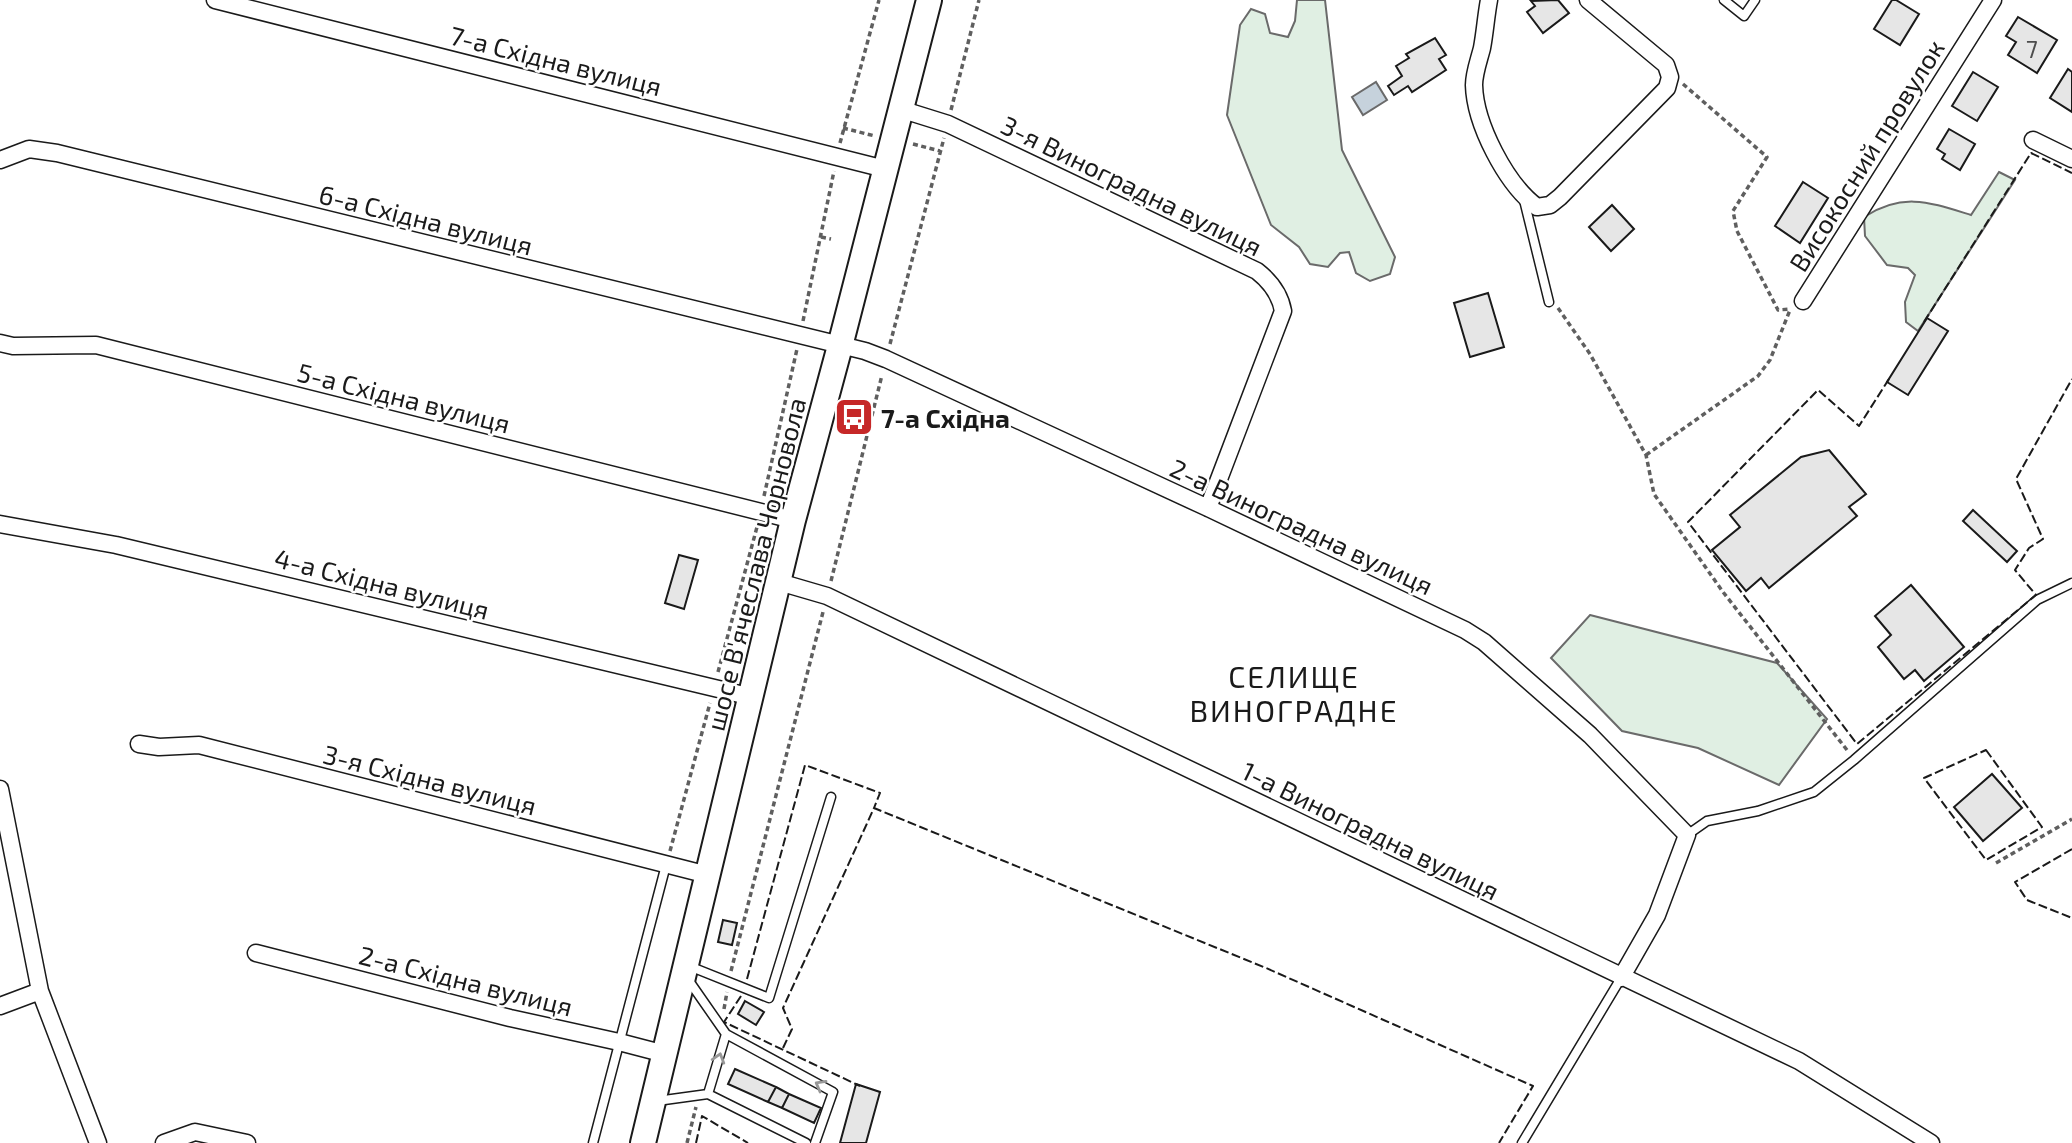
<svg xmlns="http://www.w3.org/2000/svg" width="2072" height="1143" viewBox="0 0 2072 1143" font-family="'Exo 2',sans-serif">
<rect width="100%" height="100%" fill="#fff"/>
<path fill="#e0efe3" stroke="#6a6a6a" stroke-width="2" d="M1297,0H1325L1342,150L1395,257L1390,274L1370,281L1356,273L1349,252L1340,253L1328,267L1310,264L1299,247L1271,225L1227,115L1240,25L1251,9L1265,14L1270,33L1288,37L1295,21Z
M1999,172L2015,180L1918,331L1906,322L1905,302L1915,275L1908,268L1887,265L1865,236L1864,217C1903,192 1929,202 1971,215Z
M1590,615L1777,663L1827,719L1779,785L1698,748L1622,731L1551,658Z"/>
<path fill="#c6d2dc" stroke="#6a6a6a" stroke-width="2" d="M1376,82L1387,100L1363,115L1352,97Z"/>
<path fill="#e6e6e6" stroke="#1a1a1a" stroke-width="2" d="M1558,0L1569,13L1543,33L1527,12L1535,6L1531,1Z
M1892,0H1896L1919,14L1900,45L1874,29Z
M2018,17L2057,40L2037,73L2008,55L2016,42L2006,36Z
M1435,38L1446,55L1439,59L1446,70L1412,92L1408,86L1394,95L1388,86L1402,76L1396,66L1409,58L1406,54Z
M2068,69L2072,72V112L2050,98Z
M1973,72L1998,87L1977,121L1952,106Z
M1949,129L1975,144L1960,170L1942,159L1945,154L1937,149Z
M1803,182L1828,198L1800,243L1775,226Z
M1612,205L1634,229L1611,251L1589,227Z
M1488,293L1504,347L1470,357L1454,303Z
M1927,318L1948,331L1908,395L1887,382Z
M1829,450L1866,494L1849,507L1857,516L1769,588L1761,578L1746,591L1712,550L1740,527L1730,515L1801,457Z
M1973,510L2017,551L2007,562L1963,521Z
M679,555L698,560L684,609L665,603Z
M1911,585L1964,647L1924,681L1915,670L1904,679L1878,647L1891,635L1875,616Z
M1992,774L2022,808L1983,841L1954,807Z
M723,920L737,923L732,945L718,942Z
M745,1001L764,1012L756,1025L738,1014Z
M735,1069L776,1087L768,1102L728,1084Z
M856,1084L880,1092L866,1143H840Z
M776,1087L789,1094L782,1108L768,1102Z
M789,1094L821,1108L814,1123L782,1108Z"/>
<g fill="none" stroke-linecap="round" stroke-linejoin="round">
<g stroke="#1a1a1a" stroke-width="11">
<path id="service" d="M1724,0L1744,16L1755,0
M1524,200L1549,302
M1687,835L1707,821L1758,811L1814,792L1854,760L2037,600L2072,583
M689,966L769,998L831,797
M726,1034L833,1092L815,1143
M708,1094L806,1143
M657,1101L708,1094L726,1034L687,978
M593,1143L666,865
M1522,1143L1621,978"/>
</g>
<g stroke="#1a1a1a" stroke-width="19">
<path id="minor" d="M215,0L885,169
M1489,0C1486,16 1485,32 1482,48C1479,60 1474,73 1474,85C1475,124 1506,184 1537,207L1550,205L1560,197L1667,88L1670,77L1666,65L1588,0
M900,109L948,124L1257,271C1271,282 1280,294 1283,311L1208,508
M2033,140L2072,159
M0,160L29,149L57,153L865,351L886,359L1208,508L1465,630L1484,642L1590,735L1687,835L1657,915L1621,978
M1803,301L1993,0
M0,343L13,346L96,345L793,520
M0,524L116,545L752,697
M779,582L827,596L1799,1061L1931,1143
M139,744L159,747L199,745L708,875
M0,789L40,991L98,1143
M256,953L510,1018L619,1042L665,1054
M0,1006L40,991
M164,1143L195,1132L247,1143"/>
</g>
<g stroke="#1a1a1a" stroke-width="28">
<path id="primary" d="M643,1143L793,520L840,346L929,0"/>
</g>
<path stroke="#5f5f5f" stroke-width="3.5" stroke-dasharray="5 3.5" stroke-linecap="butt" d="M1683,84L1767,157L1733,211L1737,231L1778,310L1790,309
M951,110L979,0
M843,128L875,136
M840,143L879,0
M913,144L940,151
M821,237L831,239
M1558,308L1590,354L1646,455L1654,494L1723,592L1847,750
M803,321L834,171
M890,344L944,138
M854,417L871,422
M1646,455L1758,376L1770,360L1790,310
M764,496L797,349
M831,581L882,375
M718,672L757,527
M670,851L710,703
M1996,863L2072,819
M731,971L823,612
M724,1009L727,992
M687,1143L696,1107"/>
<use href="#service" stroke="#fff" stroke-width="8"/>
<use href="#minor" stroke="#fff" stroke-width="16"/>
<use href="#primary" stroke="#fff" stroke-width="24"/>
<path stroke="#1a1a1a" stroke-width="2" stroke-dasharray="9 3.5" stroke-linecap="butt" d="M1924,322L2031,153L2072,173
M1889,379L1859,426L1818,390L1688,522L1857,744L2036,595L2015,570L2029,548L2043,539L2016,479L2072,379
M1986,750L2042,827L1986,860L1924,778Z
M2072,849L2015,882L2027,900L2072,918
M747,979L805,765L880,793L874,808
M741,996L724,1022L860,1086
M783,1048L792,1029L783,1008L874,808L1266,968L1533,1086L1499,1143
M696,1143L702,1116L748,1143"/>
</g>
<defs><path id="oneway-chevron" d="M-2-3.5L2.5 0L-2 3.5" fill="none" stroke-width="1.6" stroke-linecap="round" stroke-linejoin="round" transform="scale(1.75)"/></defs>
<g stroke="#989898">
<use href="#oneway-chevron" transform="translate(719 1058) rotate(-73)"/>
<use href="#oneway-chevron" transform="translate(820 1085) rotate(-151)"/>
</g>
<defs>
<g id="bus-square" transform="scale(2.0125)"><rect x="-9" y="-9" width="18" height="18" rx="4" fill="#c62828" stroke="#fff"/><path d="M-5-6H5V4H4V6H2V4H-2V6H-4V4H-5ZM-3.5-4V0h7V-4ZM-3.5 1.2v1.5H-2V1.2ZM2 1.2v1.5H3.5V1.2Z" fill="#fff"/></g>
</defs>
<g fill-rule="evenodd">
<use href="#bus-square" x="854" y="417"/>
</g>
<g text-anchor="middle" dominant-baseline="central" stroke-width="5" stroke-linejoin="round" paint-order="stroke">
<g font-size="23" fill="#4d4d4d">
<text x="2032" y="49">7</text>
</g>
<g font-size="26" fill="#1a1a1a" stroke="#fff">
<text transform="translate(556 60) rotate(14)">7-а Східна вулиця</text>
<text transform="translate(1866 155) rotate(-58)">Високосний провулок</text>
<text transform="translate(1132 185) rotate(26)">3-я Виноградна вулиця</text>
<text transform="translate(426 219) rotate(14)">6-а Східна вулиця</text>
<text transform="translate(404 397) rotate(14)">5-а Східна вулиця</text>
<text transform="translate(1302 526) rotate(25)">2-а Виноградна вулиця</text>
<text transform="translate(755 564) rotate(-76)">шосе В'ячеслава Чорновола</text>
<text transform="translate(382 583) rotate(14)">4-а Східна вулиця</text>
<text transform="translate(430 779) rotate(14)">3-я Східна вулиця</text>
<text transform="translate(1371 830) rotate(26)">1-а Виноградна вулиця</text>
<text transform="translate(466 980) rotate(14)">2-а Східна вулиця</text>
</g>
<g font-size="26" font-weight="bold" fill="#1a1a1a" stroke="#fff" text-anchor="start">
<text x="881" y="417">7-а Східна</text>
</g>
<g font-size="30" letter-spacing="2" fill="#1a1a1a" stroke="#fff">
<text x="1294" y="676">СЕЛИЩЕ<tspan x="1294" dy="34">ВИНОГРАДНЕ</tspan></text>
</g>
</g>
</svg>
